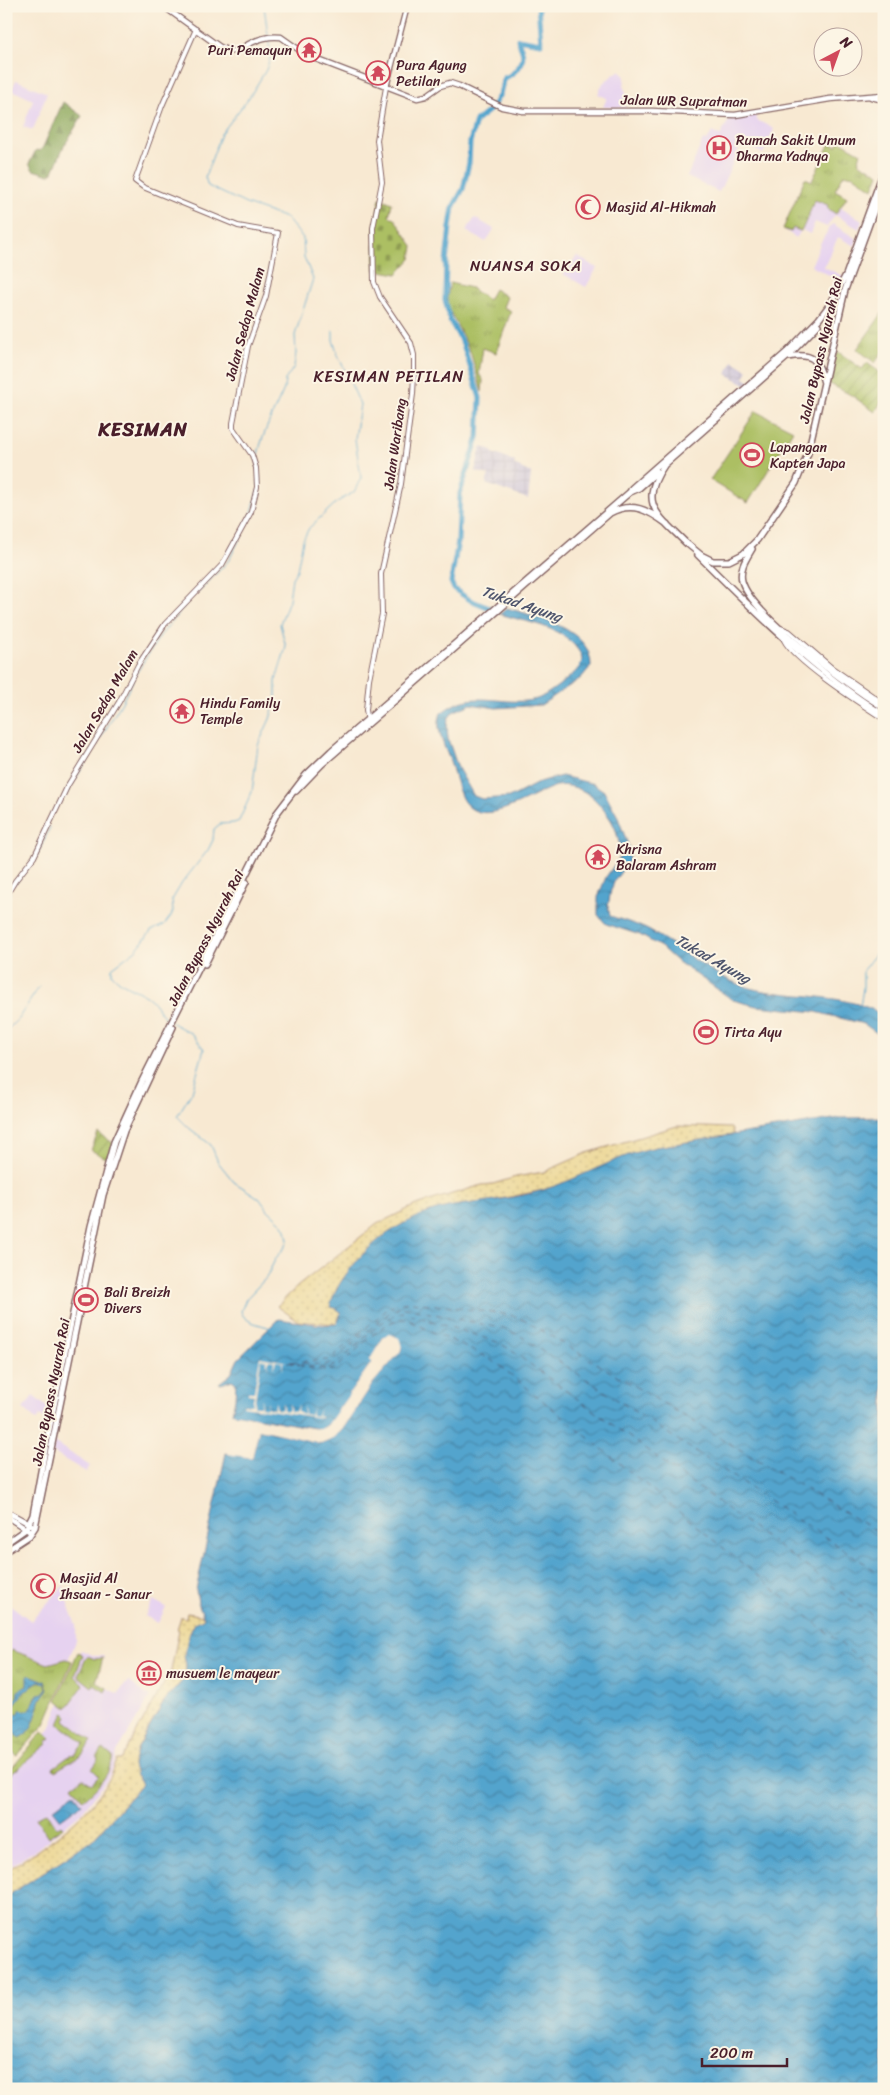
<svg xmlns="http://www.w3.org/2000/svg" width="890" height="2095" viewBox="0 0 890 2095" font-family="Sriracha,sans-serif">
<defs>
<pattern id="industrial-grid" width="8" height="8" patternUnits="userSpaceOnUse" patternTransform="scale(1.25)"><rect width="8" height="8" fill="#c8bfd8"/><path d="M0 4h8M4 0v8" fill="none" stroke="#ada4ba"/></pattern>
<pattern id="grass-tufts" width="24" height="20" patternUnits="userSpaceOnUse" patternTransform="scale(1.25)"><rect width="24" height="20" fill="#acbf63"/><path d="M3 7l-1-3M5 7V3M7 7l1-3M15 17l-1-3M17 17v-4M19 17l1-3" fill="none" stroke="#8e9b52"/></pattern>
<pattern id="forest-firs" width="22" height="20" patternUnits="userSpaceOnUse" patternTransform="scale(1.25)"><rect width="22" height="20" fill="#89a659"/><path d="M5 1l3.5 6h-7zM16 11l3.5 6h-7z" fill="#72874a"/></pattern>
<pattern id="sand-dots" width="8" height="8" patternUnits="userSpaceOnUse" patternTransform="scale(1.25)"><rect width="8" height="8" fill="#eeda9e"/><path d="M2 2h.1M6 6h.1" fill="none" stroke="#cebb88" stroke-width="1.8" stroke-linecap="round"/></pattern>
<pattern id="cemetery-stones" width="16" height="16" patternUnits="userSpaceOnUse" patternTransform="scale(1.25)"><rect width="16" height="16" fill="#acbf63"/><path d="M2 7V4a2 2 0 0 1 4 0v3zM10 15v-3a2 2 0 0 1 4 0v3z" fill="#8e9b52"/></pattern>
<pattern id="garden-furrows" width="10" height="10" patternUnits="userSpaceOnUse" patternTransform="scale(1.25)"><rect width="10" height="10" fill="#acbf63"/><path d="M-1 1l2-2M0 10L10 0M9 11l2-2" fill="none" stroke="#8e9b52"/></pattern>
<pattern id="water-waves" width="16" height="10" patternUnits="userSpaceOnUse" patternTransform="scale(1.25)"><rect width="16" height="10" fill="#53a4cd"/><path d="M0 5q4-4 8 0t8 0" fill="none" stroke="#4785a7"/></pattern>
</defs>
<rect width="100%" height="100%" fill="#fcf5e5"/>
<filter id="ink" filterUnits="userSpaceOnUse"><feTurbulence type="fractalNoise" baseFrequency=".02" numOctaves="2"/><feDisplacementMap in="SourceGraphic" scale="10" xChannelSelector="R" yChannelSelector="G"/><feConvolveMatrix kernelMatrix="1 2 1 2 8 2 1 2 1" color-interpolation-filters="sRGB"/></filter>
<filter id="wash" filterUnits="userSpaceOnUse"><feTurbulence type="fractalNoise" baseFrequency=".0096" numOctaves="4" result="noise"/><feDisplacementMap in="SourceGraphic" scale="20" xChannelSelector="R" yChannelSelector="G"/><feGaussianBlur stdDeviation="1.12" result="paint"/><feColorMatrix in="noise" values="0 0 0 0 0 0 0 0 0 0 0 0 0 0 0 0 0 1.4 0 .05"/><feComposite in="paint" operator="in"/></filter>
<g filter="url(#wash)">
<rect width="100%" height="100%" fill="#f8e9d2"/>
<path fill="#e6d2f0" d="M620,70L625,77L624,87L627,96L625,108L603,107L607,98L598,94L603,83Z
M16,80L47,93L33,130L23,127L33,100L12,90Z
M756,115L757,120L774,129L763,154L742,143L719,192L687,177L703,140L707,141L712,132L720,136L730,118Z
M816,173L838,185L835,190L847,197L841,207L862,221L859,229L835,215L827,227L815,222L810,234L802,230L796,238L783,229L805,178L811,181Z
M475,218L494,229L486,242L466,231Z
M833,224L857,239L855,246L838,237L824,267L843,276L841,281L811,266L821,242L831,225Z
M577,256L597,268L586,287L563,274Z
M33,1396L52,1411L47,1421L40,1416L36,1420L23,1409Z
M54,1442L90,1466L86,1472L52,1452Z
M64,1585V1594L76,1625V1641L44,1718L6,1764V1612L12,1606L31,1621Z
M153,1600L166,1607L158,1623L145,1616Z
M81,1650L95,1656H104L96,1682L118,1694L128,1681L150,1697L117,1752L114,1766L107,1780L82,1812L37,1849L6,1869V1778L50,1729Z"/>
<path fill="url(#industrial-grid)" d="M733,361L748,370L744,378L751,382L747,385L726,374Z
M481,447L490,449L493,453L515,462L514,465L531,473L528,499L486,484L489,475L475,471Z"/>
<path fill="url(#grass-tufts)" stroke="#7b6f47" d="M840,141L861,153L858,162L879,174L873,189L854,176L844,174L835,190L847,197L836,214L827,208L828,205L815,200L802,230L800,231L793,228L791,232L783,229L805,178L812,181L830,143L837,146Z
M450,283L471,288L488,300L494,289L507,297L503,307L511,311L496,353L483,348L479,374L483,380L482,392L470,351L448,307L447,298Z
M884,311V350L875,363L857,349Z
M12,1650L48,1664L66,1659L72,1661L45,1724L17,1756L6,1746V1656Z
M78,1652L83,1655L75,1676L84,1685L67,1708L57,1700Z
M87,1656L95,1659L103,1658L96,1682L107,1688L105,1692L94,1685L92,1687L78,1676Z
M64,1713L67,1716L65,1720L92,1741L82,1755L55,1771L53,1768L72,1754L74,1756L84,1743L59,1724Z
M43,1731L51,1738L47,1741V1744L9,1776L10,1780L6,1782V1775Z
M103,1749L113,1757C110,1775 97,1789 83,1800L72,1786L83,1778L91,1784L99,1776L92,1769L99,1759L97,1757Z
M47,1812L57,1828L61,1825L63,1827L48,1837L36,1818Z"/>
<path fill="url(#forest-firs)" stroke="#6a6242" d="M63,102L82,116L63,148L53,172L49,175L33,170L29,164L36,150L40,151L43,147Z"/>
<path fill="url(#sand-dots)" stroke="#9c7c64" d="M677,1126L731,1128L734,1135L656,1147L572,1181L543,1190L490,1201L451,1207L341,1312L337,1324L298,1321L277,1306L298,1286L377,1224L416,1205L482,1185L493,1184L516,1177L544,1172L587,1153Z
M187,1613L205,1616L204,1618L193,1626L184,1655L186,1665L185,1678L165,1700L146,1733L138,1748L133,1765L142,1784L92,1840L6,1897V1871C47,1845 103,1809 117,1760H121L171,1671L179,1630L177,1629L181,1617L186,1618Z"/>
<path fill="url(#cemetery-stones)" stroke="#7b6f47" d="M380,198L392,203L389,216L394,218L413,246L411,259L397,274L375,270L374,231Z"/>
<path fill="url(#garden-furrows)" stroke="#7b6f47" d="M837,351L862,369L867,363L884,375V397L875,412L851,395L828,383Z
M98,1133L113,1143L107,1159L91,1150Z"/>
<path fill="#acbf63" stroke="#7b6f47" d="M756,411L793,430L748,503L710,480Z"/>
<path fill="url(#water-waves)" stroke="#4e627c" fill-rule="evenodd" d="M507,608C534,616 592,628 591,666L581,678L541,705L496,708L471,704L453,712L448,719L447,727L448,739L458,768L474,796L482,799L511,797L542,781L562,776L594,784L604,791L617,815L630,850L628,862L615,880L611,890L608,906L610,916C625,921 641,925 655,934C689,953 719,982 758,990C795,997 852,994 884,1016V1038L864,1024L816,1012L756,1006L733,1000L674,959L661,947L640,935L606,924L598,915V897L606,877L622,854C619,845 618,836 615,828C611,818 604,810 598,803C589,792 571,783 557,786C534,792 486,830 465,803C459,796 454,774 451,764C446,748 434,730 441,713C474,686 500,708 537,699C544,697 568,679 574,673C582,665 585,660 578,650C560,625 527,623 500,614Z
M884,1117V2089H6V1897L92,1840L142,1784L136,1776L133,1765L138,1748L165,1700L185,1678L186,1665L184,1655L189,1635L195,1623L204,1618L198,1602L196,1590L226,1453L252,1458L259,1429L321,1443L333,1438L344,1427L373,1383L400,1352L402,1347L394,1335L383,1338L370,1361L372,1362L330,1423L320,1429L232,1413L235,1399L236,1383L232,1380L221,1384L219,1383L231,1374L238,1359L278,1319L322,1325L337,1324L341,1312L335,1308L330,1307C334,1290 344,1276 356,1262C380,1233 416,1213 453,1206C484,1201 516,1199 546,1189C584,1177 617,1155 656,1147L839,1118Z
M30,1675L45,1681L48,1689C46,1692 43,1695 41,1699C37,1711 33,1735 19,1738L15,1733L6,1727V1712L10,1711V1703L17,1697L18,1691L27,1686V1677ZM39,1681L46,1684L47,1688L43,1693L38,1694L30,1709L25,1711L21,1709L18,1714L13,1712C13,1701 29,1687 39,1681Z
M74,1793L82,1804L61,1819L53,1809Z"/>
<path fill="#f8e9d2" d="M389,1334L399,1338L402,1347L400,1352L373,1383L344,1427L333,1438L321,1443L259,1429L252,1458L228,1454L229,1452L250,1456L259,1427L321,1440L332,1436L342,1425L371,1381L398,1351L399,1344L393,1338L385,1340L373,1359L375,1363L327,1429L320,1432H312L231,1415L232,1413L312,1429L326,1427L372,1362L369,1361L383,1338Z
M260,1357L287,1362H283L282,1371V1362L276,1361L273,1369L274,1361L269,1360L267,1368V1360L261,1359L254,1406H260L262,1398L261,1407L267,1408L268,1400V1408L274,1409L276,1401V1409L281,1410L283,1402V1410L288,1411L290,1403V1411L295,1412L298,1404L297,1412L303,1414L304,1405V1414L310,1415L313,1407L311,1415L317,1416L320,1408L318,1416L321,1417V1418L243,1406L244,1404L252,1405L254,1395L248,1394V1392H254Z"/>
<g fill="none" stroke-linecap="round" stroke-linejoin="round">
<path stroke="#53a4cd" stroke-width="1" d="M264,6L268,35
M259,486C260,475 256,464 258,454C263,432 275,410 284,389L285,380L294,367L296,353L295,335L313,279L304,257L303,238L286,218L246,204L208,186L205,177L221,134L250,96L266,70L271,55L268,39
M197,594L229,560L251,516L258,490
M64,798L121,704L137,672L160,636L184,607
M15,884L36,858L50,827
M6,900L10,893
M860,1007L863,988V970L877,952L882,929
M169,1021C160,1015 157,1004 148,997C136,989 122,986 112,974V968L136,950L151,931L164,925L171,916L173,911L172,900L182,883L208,850L213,840L214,829L220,824L234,823L239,821L252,792L258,745L270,719L276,698V680L286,647L280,624L289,600L292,578L297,570L303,540L309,528L337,502L354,492L361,478L355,439L360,404L337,353L333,340V331
M172,1023L192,1034L204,1049L192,1092L177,1116L189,1128L211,1145L218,1162L234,1182L259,1198L267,1209L282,1223L286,1230L288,1240L286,1246L276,1258L266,1278L246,1299L241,1311C244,1323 260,1324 271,1328
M6,1031L18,1019L39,987"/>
<path stroke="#53a4cd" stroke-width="5" d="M6,14L8,6
M497,611L470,600L454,589L451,582L458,541L460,493L478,437L480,398L463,344L450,320L445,300L446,262L450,227L453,207L463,189L469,163L470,142L476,121L491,109L500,94L504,78C514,75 526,62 522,51C521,46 518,44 518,39L541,43L538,6"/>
<path stroke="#4e546c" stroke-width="1" stroke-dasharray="6 5" stroke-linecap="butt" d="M287,1362L323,1371L333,1370C352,1358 386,1313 408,1320L488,1358L499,1365L884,1679
M290,1362L329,1360L390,1307L401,1303L413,1302L511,1315L526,1321L884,1536
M292,1362L324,1365L330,1363L389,1313L401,1307L505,1329L519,1335L884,1576
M297,1364L323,1368L332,1367C351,1354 380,1317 402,1312L497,1342L508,1348L884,1624"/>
</g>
</g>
<g filter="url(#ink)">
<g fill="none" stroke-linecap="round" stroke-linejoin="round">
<g stroke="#876665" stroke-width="6">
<path id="tertiary" d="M781,628L789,631L832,668L884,704
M784,640C795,662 861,704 884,719
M368,722L366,710L369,679L382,614L381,574L401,484L413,394L414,375V355L411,343L380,297L374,282L373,228L382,182L377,140L386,87
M6,896L15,881L34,857L68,785L119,702L138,665L165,624L222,565L251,512L257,487L256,468L252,455L233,428V423L248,346L266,296L278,233L238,226L143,187L135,181L162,106L196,29"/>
</g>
<g stroke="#876665" stroke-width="7">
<path id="secondary" d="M386,87L407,6
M6,1511L35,1527
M6,1516L29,1531"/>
</g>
<g stroke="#876665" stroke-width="7">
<path id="primary" d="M163,6L220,47C238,56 237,49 253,42C261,38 272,36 281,37L308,56L417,98L426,96L440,86L450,83L459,86L502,107L523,111H652L735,115L830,99L884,95
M871,97L884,100"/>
</g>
<g stroke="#876665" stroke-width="8">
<path id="trunk" d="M788,357C814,352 818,360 824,383
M665,464C637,504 658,515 687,544
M663,466L787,357L818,325
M630,492L639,488L657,472
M685,542L701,555L713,561H729L743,554L757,540L796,483L808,453L845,290L884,183
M752,549C746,559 739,569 742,581C751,615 852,688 884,708
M698,555C756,613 814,671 884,715
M296,791L322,764L610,513C632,501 648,510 667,524
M205,964L246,882
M6,1543L26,1529L33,1515L46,1444L91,1226L114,1142L142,1081L277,813L306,775L331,751L630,492L632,488L787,352L819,319L831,303L846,275L884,170
M6,1551L29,1536L35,1527L103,1195L124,1131L173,1027"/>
</g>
<use href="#tertiary" stroke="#fff" stroke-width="4"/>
<use href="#secondary" stroke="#fff" stroke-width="4.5"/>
<use href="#primary" stroke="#fff" stroke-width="4.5"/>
<use href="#trunk" stroke="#fff" stroke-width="5"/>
</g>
</g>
<defs>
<g id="temple-ring" transform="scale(1.25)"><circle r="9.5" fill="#fcf5e5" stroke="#d1495b" stroke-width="1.5"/><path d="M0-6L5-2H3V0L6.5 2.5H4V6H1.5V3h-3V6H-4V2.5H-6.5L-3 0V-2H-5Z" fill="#d1495b"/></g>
<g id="hospital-ring" transform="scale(1.25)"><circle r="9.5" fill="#fcf5e5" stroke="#d1495b" stroke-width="1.5"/><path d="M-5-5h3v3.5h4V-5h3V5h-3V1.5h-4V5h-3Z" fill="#d1495b"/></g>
<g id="mosque-ring" transform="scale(1.25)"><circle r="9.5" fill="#fcf5e5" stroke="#d1495b" stroke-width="1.5"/><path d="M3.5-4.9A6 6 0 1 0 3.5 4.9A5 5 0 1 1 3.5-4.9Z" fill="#d1495b"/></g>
<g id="stadium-ring" transform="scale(1.25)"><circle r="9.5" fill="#fcf5e5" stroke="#d1495b" stroke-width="1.5"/><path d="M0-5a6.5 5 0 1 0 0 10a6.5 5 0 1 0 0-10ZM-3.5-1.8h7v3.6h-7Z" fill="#d1495b"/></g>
<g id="museum-ring" transform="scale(1.25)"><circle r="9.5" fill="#fcf5e5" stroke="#d1495b" stroke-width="1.5"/><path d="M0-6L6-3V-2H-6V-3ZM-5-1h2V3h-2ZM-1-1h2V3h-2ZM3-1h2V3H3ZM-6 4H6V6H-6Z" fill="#d1495b"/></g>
</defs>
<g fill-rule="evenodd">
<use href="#temple-ring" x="309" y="50"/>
<use href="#temple-ring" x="378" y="73"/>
<use href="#hospital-ring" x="719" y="148"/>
<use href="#mosque-ring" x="588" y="207"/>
<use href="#stadium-ring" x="752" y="455"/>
<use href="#temple-ring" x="182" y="711"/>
<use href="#temple-ring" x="598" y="857"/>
<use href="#stadium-ring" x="706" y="1032"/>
<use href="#stadium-ring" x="86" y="1300"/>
<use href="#mosque-ring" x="43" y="1586"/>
<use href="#museum-ring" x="149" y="1673"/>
</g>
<g text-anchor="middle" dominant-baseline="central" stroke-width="4" stroke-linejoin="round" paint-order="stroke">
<g font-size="14" fill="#4a1f2b" stroke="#fcf5e5" text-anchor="start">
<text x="292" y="50" text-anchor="end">Puri Pemayun</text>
<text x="396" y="65">Pura Agung<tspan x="396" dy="16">Petilan</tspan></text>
<text x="736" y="140">Rumah Sakit Umum<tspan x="736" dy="16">Dharma Yadnya</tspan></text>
<text x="606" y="207">Masjid Al-Hikmah</text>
<text x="770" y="447">Lapangan<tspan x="770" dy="16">Kapten Japa</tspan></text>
<text x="200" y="703">Hindu Family<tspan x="200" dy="16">Temple</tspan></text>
<text x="616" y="849">Khrisna<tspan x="616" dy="16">Balaram Ashram</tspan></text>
<text x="724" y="1032">Tirta Ayu</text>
<text x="104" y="1292">Bali Breizh<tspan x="104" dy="16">Divers</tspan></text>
<text x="60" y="1578">Masjid Al<tspan x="60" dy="16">Ihsaan - Sanur</tspan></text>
<text x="166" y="1673">musuem le mayeur</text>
</g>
<g font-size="14" fill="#4a1f2b" stroke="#fcf5e5">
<text transform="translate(684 101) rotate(1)">Jalan WR Supratman</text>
<text transform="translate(245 324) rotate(-75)">Jalan Sedap Malam</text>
<text transform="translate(821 350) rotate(-77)">Jalan Bypass Ngurah Rai</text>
<text transform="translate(395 444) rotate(-82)">Jalan Waribang</text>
<text transform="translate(105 701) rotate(-60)">Jalan Sedap Malam</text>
<text transform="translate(206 938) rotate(-63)">Jalan Bypass Ngurah Rai</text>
<text transform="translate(51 1392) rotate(-79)">Jalan Bypass Ngurah Rai</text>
</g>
<g font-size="15" letter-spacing="1" fill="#4a1f2b" stroke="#fcf5e5">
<text x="526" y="266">NUANSA SOKA</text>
</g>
<g font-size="15" font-style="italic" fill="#4e546c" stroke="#fcf5e5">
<text transform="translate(522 604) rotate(19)">Tukad Ayung</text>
<text transform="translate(713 959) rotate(30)">Tukad Ayung</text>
</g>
<g font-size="16" letter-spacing="1" fill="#4a1f2b" stroke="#fcf5e5">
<text x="389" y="376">KESIMAN PETILAN</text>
</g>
<g font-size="19" font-weight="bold" letter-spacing="1" fill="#4a1f2b" stroke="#fcf5e5">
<text x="143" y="429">KESIMAN</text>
</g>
</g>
<rect width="890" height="2095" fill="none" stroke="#fcf5e5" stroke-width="25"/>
<g transform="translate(838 52) rotate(41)"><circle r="24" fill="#fcf5e5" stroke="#b59f9b"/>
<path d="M0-4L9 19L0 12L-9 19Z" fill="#d1495b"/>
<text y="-8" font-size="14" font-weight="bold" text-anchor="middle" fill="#4a1f2b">N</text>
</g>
<path d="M702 2058v8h85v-8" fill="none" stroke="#4a1f2b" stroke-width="2.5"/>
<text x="710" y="2058" font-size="15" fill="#4a1f2b" stroke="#fcf5e5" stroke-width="4" paint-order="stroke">200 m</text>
</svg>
